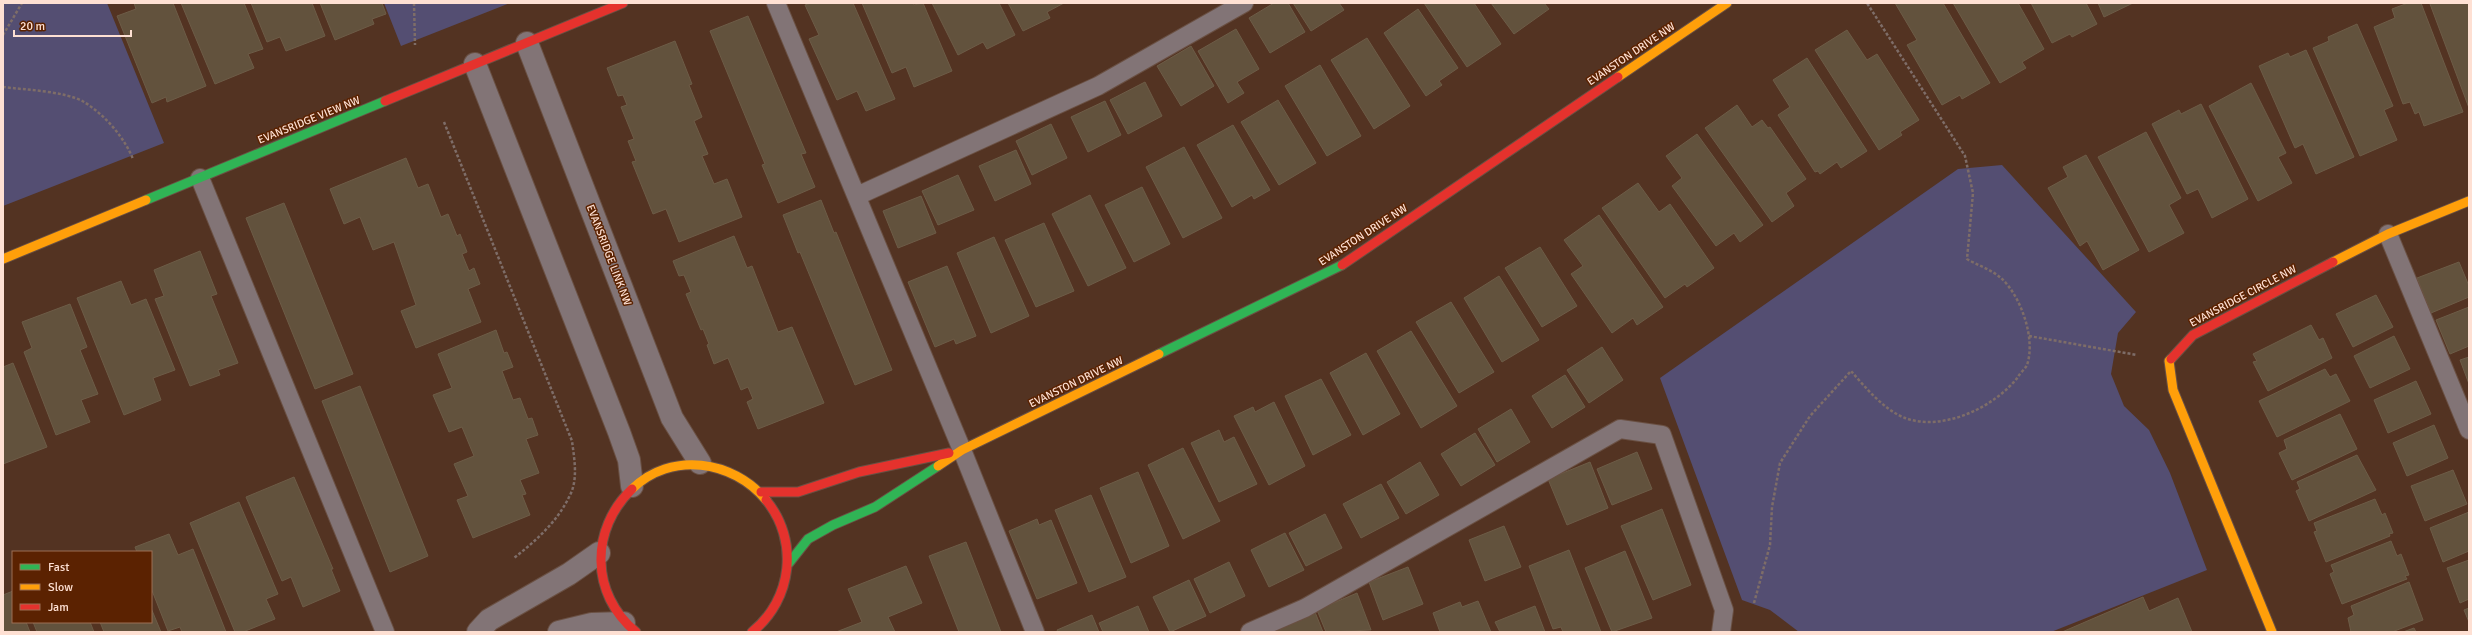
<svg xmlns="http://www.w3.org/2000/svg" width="2472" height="635" viewBox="0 0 2472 635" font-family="Signika,sans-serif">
<rect width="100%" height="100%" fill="#533322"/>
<path fill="#544e72" d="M3,3H107L164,143L3,206Z
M384,3H510L401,46Z
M2002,165L2136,312L2118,333L2111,374L2124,406L2149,430L2170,473L2207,570L2051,632H1799L1770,610L1742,600L1660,378L1958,169Z"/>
<path fill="#62523d" stroke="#6d5c47" d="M134,3H173L206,86L167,102L166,97L152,103L117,16L136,9Z
M181,3H244L263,49L248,54L254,68L215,84Z
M251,3H312L325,36L286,51L280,37L267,42Z
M320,3H382L386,14L372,19L374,24L335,40Z
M811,3H853L895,99L866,111L857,91L837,100L809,39L819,35L805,5Z
M862,3H913L914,5L923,3L952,71L914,87L906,67L892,73Z
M932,3H999L1015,35L987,49L983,42L958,55Z
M1008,3H1064L1047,12L1050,18L1023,31Z
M1274,3H1288L1305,32L1270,53L1249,18Z
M1293,3H1339L1344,10L1311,31Z
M1424,3H1474L1501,44L1467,67Z
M1491,3H1544L1549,9L1514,34Z
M1895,3H1943L1990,83L1962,99L1960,95L1942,105L1907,45L1917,40Z
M1953,3H2018L2044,49L2022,62L2026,68L2000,83Z
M2031,3H2086L2097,24L2072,37L2070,34L2052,43Z
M2098,3H2133L2104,17Z
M2408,3H2421L2463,112L2424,126L2419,112L2415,114L2410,102L2403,104L2374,27L2395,18L2392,9Z
M2432,3H2469V108L2430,4Z
M1418,9L1458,68L1439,81L1442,85L1426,96L1384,33Z
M748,16L806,153L801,154L815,187L778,203L762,165L765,164L710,31Z
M2357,24L2393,106L2384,110L2397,140L2360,156L2313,48L2329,41L2328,37Z
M1236,29L1259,69L1237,82L1244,93L1228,103L1198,51Z
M1847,30L1867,60L1877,54L1919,120L1900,132L1902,135L1879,150L1815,50Z
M1367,38L1410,106L1374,129L1331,60Z
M675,41L692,84L689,85L702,117L694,121L708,154L702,156L714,184L727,179L742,217L679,242L666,209L653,214L632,162L636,161L628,141L634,139L621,107L627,105L623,95L618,96L607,68Z
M1191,46L1214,86L1181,106L1157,66Z
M2306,50L2354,157L2316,174L2303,144L2295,148L2259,66L2288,53L2290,57Z
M1807,58L1867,151L1841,168L1837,162L1820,174L1818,171L1815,172L1778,115L1790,107L1773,80Z
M1320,65L1361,136L1327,156L1285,86Z
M1145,82L1162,116L1128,134L1110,100Z
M2251,83L2286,153L2278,157L2292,183L2258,201L2209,106Z
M1278,100L1316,163L1279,185L1241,122Z
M1105,101L1121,135L1088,152L1071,117Z
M2201,104L2248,199L2212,218L2198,189L2187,194L2152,124L2179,110L2181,114Z
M1737,105L1752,127L1762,120L1768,128L1770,127L1806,179L1786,193L1794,206L1772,222L1705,128Z
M1051,124L1067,158L1032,175L1016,141Z
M1233,125L1270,190L1254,199L1252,195L1232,207L1197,145Z
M2146,132L2181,198L2169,205L2184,233L2149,252L2098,157Z
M1697,134L1763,225L1740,242L1734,233L1716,246L1672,186L1682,178L1666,156Z
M1184,147L1222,218L1183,238L1146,167Z
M1016,150L1031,184L995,201L979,166Z
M2086,155L2139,250L2103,270L2087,241L2080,246L2048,188L2068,177L2063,167Z
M406,158L418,188L428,184L441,217L448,214L457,236L460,234L467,252L462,254L469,271L474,268L480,284L468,289L481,322L416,348L401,311L416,305L394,242L373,250L360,217L344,224L330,189Z
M958,175L974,210L938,225L922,191Z
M1638,183L1659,212L1670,204L1714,268L1687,287L1685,284L1665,298L1602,208Z
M1142,187L1170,244L1134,262L1105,205Z
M1090,195L1126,268L1088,286L1052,214Z
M921,196L936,233L898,248L883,211Z
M821,200L834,233L836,232L892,370L855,385L800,252L798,253L783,215Z
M284,203L353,374L315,389L246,218Z
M1599,215L1663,307L1637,325L1633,318L1612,333L1571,274L1583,266L1564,240Z
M1044,223L1074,291L1036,307L1005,240Z
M734,236L747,268L752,266L778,332L792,327L824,403L758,429L747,402L753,399L748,387L741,390L728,358L714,364L707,345L709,344L703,329L701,330L686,294L691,292L684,275L679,276L673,261Z
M994,237L1029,316L991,333L957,253Z
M1540,247L1577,306L1542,327L1505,268Z
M200,251L217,294L211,296L238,363L218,370L220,375L190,386L155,299L164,296L154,270Z
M2459,262L2469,286V297L2431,313L2417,278Z
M947,266L976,336L956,344L954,339L935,347L908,282Z
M1499,276L1539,340L1502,362L1464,298Z
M121,281L131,305L146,299L175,370L153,378L161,400L124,415L77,298Z
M2376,295L2393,327L2353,347L2336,314Z
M1451,302L1494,372L1459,393L1416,322Z
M70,304L87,347L80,350L98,394L81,400L90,422L56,435L24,352L32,348L22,322Z
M2469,307V346L2450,354L2436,320Z
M2311,325L2319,340L2323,338L2332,358L2268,391L2253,362L2257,361L2253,354Z
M496,330L504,353L507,352L513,367L502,371L513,400L520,398L528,419L532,418L538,435L526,439L539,473L520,480L526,494L522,495L530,515L473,538L457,500L468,496L454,464L474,456L462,427L449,432L433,395L452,388L438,354Z
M1411,331L1457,406L1421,428L1377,351Z
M2394,336L2410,369L2370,388L2354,356Z
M1602,347L1623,380L1589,403L1567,370Z
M1366,353L1400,414L1363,435L1330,373Z
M2469,357V384L2460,360Z
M13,363L47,447L3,464V367Z
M2325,369L2330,377L2336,374L2350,401L2277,437L2259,401Z
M1565,375L1585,407L1552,428L1532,396Z
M1321,379L1351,435L1313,455L1285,396Z
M2416,381L2431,414L2388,433L2374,400Z
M360,386L428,556L390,572L322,401Z
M1274,402L1305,466L1269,485L1234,416L1253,407L1255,412Z
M1511,409L1530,442L1497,462L1478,429Z
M2340,414L2357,449L2292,480L2279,453L2287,449L2284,440Z
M2434,425L2448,458L2407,476L2393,443Z
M1219,430L1224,442L1234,437L1257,484L1219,502L1191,443Z
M1475,433L1495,465L1461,486L1441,454Z
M1183,448L1220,521L1183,539L1148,465Z
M1637,452L1652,489L1612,505L1597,469Z
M2357,455L2376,490L2309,521L2296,491L2300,489L2297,482Z
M1420,462L1439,495L1406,514L1387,482Z
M1590,462L1608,508L1567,525L1548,479Z
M2453,470L2467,504L2425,521L2411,486Z
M1138,472L1169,546L1131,563L1100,488Z
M294,477L333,569H331L340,591L303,607L291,577L282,581L246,497Z
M1381,484L1399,518L1361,538L1343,504Z
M1091,495L1126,577L1089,592L1055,510Z
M2375,499L2382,515L2385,513L2393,533L2389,534L2390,536L2326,562L2314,532L2317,531L2314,523Z
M239,502L278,594L266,599L275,619L243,632H235L190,523Z
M1662,509L1691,585L1653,600L1621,526Z
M2469,512V551L2443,562L2430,528Z
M1325,514L1342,548L1306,566L1289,533Z
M1037,519L1039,525L1051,520L1077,583L1037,599L1009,531Z
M1504,526L1521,567L1485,581L1469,540Z
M1285,533L1304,570L1269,587L1251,550Z
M169,534L178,555L193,549L226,632H182L180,627L168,631L151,588V552H137L135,547Z
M2391,541L2397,556L2401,554L2409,575L2405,576L2407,579L2342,604L2330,574L2334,572L2331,565Z
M966,542L1001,632H959L929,556Z
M1569,550L1601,632H1563L1561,627L1553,629L1529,566Z
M1625,551L1652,618L1612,632L1585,568Z
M2469,560V599L2460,603L2447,568Z
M1229,562L1245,596L1210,613L1194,579Z
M906,566L922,603L888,617L895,632H836L862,622L848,589Z
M1408,567L1423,604L1383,620L1369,582Z
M1189,580L1206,616L1170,632L1153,597Z
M2409,582L2423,620L2392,632H2351L2348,618L2354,615L2351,606Z
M13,591V622H26L30,632H3V595Z
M1357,593L1371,630L1326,632L1317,610Z
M2143,597L2149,611L2178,598L2192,632H2062Z
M1478,601L1491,632H1440L1433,613L1460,602L1462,607Z
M1138,606L1149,632H1103L1099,623Z
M1535,606L1545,632H1500L1495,622Z
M151,608L161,632H104L100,622H151Z
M2469,608V622L2464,610Z
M1315,612L1323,632H1277L1275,629Z
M1092,615L1099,632H1058L1057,630Z
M33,622H90L94,632H37Z
M2414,628L2416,632H2403Z"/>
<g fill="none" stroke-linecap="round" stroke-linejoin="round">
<g stroke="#6a5043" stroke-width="20">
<path id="lane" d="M776,3L962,450L1035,632
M200,178L385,632
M857,196L1098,86L1244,3
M2388,234L2469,430
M1250,632L1305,608L1620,429L1662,435L1724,610L1721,632"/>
</g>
<g stroke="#6a5043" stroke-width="24">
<path id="street" d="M527,43L672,418L700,463
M475,64L619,432L629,460L632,486
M478,632L489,620L569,574L599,553
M559,632L592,624L624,623"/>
</g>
<g stroke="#6a5043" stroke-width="11">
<path id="fast" d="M146,200L385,101
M1159,354L1342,265
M789,563L808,539L833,525L875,507L938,466"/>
</g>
<g stroke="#6a5043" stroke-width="11">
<path id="slow" d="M1618,77L1727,3
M3,259L146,200
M2333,262L2388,234L2469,201
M2171,359L2169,361L2173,390L2272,632
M938,466L962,450L1159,354
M632,489C671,451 733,460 766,500"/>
</g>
<g stroke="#6a5043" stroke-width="11">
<path id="jam" d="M385,101L623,3
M1342,265L1618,77
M2171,359L2193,335L2333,262
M632,489C590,529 590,594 636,632
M761,492H798L859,472L949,453
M752,632C793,599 799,540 766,500"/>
</g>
<path stroke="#7e6d68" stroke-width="2.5" stroke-dasharray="3 2" stroke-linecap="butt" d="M414,3L415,45
M3,35L22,3
M3,87C26,90 65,91 84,102C105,115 124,137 133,159
M444,122L572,441C574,457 578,477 571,493C559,520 537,540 514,558
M2029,336L2137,355
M1754,603L1770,545L1772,507L1780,463L1810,416L1851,371C1865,387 1884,410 1905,418C1943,432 1995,407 2018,377C2020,373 2025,369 2027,365C2036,339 2021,296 2001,278C1992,270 1977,265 1967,259L1973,193L1965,156L1867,3"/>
<use href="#lane" stroke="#827476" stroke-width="18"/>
<use href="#street" stroke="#827476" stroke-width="22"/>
<use href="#fast" stroke="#30b455" stroke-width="9"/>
<use href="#slow" stroke="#ff9f0a" stroke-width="9"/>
<use href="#jam" stroke="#e5322d" stroke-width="9"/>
</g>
<g text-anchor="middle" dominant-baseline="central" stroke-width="3" stroke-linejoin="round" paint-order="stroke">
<g font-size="11" fill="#fee0d3" stroke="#5b2201">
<text transform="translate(1631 54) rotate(-34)">EVANSTON DRIVE NW</text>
<text transform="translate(309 120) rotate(-22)">EVANSRIDGE VIEW NW</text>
<text transform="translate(1363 235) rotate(-33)">EVANSTON DRIVE NW</text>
<text transform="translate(609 255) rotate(69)">EVANSRIDGE LINK NW</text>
<text transform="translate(2243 296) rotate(-28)">EVANSRIDGE CIRCLE NW</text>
<text transform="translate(1076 382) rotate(-26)">EVANSTON DRIVE NW</text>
</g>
</g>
<rect width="2472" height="635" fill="none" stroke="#fee0d3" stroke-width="8"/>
<rect x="12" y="551" width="140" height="72" fill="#5b2201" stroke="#9c6e55"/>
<rect x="20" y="564" width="20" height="6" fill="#30b455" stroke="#9c6e55"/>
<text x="48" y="571" font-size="12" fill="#fee0d3">Fast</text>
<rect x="20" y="584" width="20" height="6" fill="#ff9f0a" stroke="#9c6e55"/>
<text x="48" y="591" font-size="12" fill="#fee0d3">Slow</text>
<rect x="20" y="604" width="20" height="6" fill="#e5322d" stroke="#9c6e55"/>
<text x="48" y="611" font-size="12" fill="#fee0d3">Jam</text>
<path d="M14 30v6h117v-6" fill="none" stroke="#fee0d3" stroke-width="2"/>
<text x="20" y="30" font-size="12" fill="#fee0d3" stroke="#5b2201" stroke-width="3" paint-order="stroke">20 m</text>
</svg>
